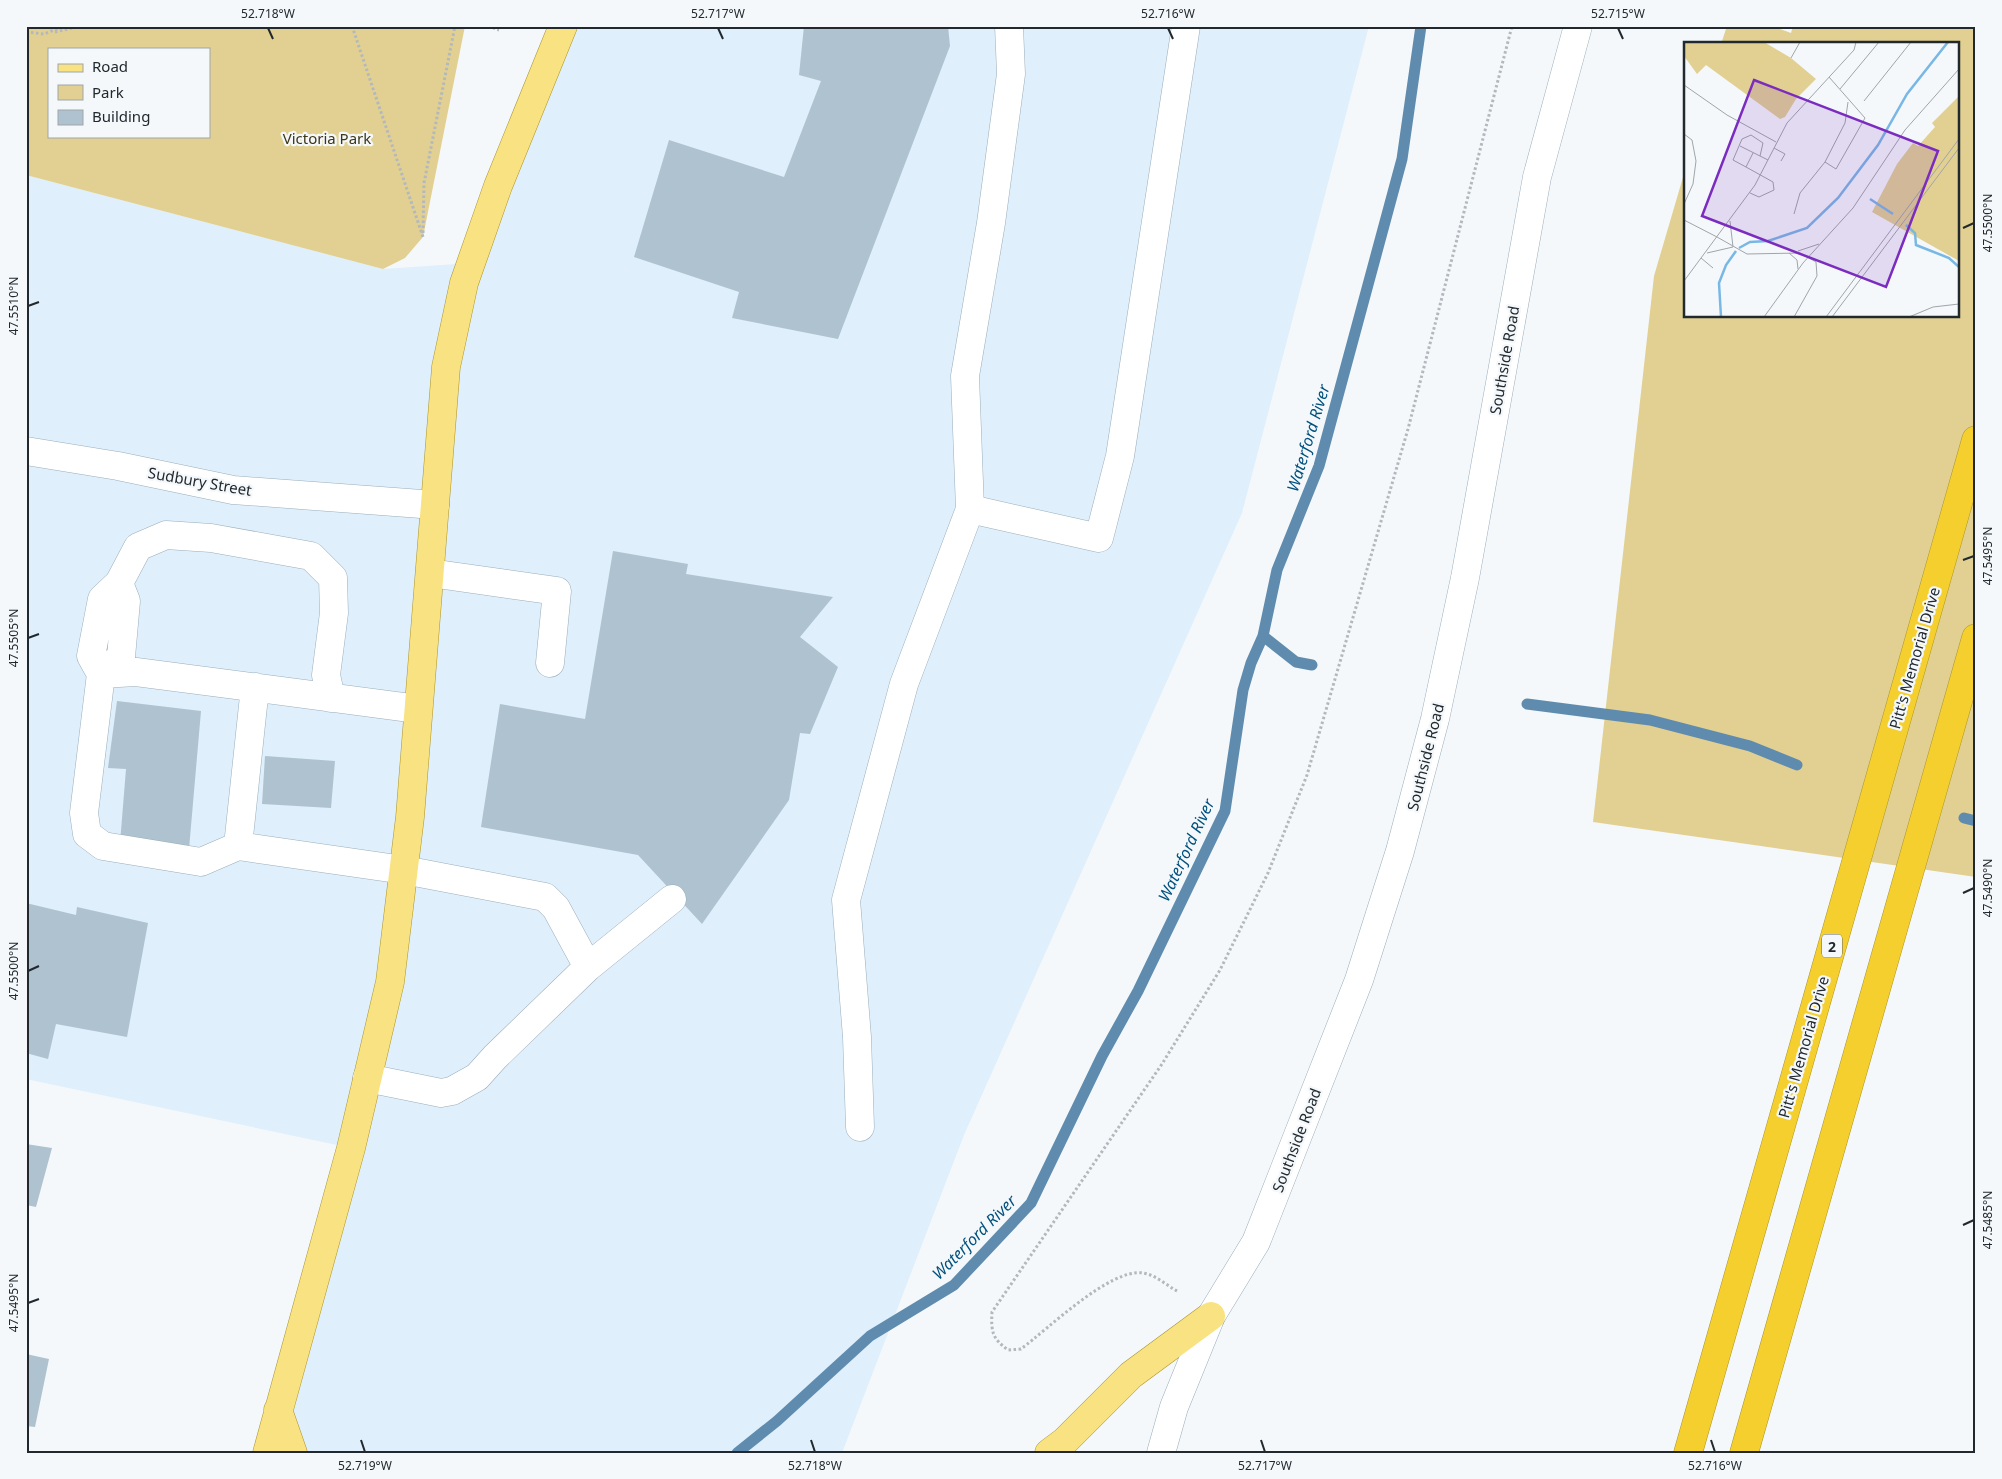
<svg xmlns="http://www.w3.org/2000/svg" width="2002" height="1479" viewBox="0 0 2002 1479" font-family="'Noto Sans',sans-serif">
<rect width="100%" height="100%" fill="#f4f8fb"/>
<path fill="#dfeffb" d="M563,26H1369L1242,513L964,1135L842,1453H267L351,1148L26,1079V175L383,269L471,263Z"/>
<path fill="#e1d092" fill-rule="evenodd" d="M26,26H465L423,237L405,258L383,269L26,175ZM49,49H209V136H49Z
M1727,26H1772L1791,33L1793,26H1976V877L1593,822L1654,276L1686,167V316H1958V44H1721Z"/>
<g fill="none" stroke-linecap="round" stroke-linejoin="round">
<path stroke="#5f8cae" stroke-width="11" d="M1263,636L1296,662L1312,665
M1527,704L1650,720L1750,746L1797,765
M1964,818L1976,821
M737,1453L777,1421L870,1336L954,1285L1031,1203L1102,1056L1138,991L1225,811L1243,690L1251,663L1263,636L1277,570L1319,466L1402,159L1421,26"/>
</g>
<path fill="#afc2d0" d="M804,26H948L950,46L838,339L732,318L739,292L634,257L669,140L784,177L821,81L799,75Z
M613,551L688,564L686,574L833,597L800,637L838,667L810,734L800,733L789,800L702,924L638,855L481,827L500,704L585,719Z
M117,701L201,711L189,849L120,843L126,769L108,768Z
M265,756L335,761L331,808L262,804Z
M26,903L76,915L77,907L148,923L127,1037L56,1024L48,1059L26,1053Z
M26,1144L52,1148L36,1207L26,1205Z
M26,1354L49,1359L35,1427L26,1426Z"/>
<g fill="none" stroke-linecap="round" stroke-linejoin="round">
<g stroke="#9baebc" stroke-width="29">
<path id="minor" d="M26,451L118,466L233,490L435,505
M970,509L1099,538L1120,456L1186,26
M430,573L557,591L550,663
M101,674L136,672L418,709
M101,674L121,657L126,601L119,583
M255,687L238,846L404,870L545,897L556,908L588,967L495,1057L477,1077L452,1091L441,1093L367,1078
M238,846L201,862L103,846L87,834L84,813L101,674L91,656L102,599L119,583L138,547L166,535L211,538L311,556L333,578L334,613L326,675L331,698
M588,967L672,899
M860,1127L857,1037L846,900L904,684L970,509L965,376L991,223L1011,74L1009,26
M1161,1453L1174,1407L1211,1316L1256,1242L1359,980L1400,851L1435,719L1465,578L1537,177L1578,26"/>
</g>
<g stroke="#ab952d" stroke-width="29">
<path id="major" d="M278,1410L293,1453
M267,1453L351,1148L390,982L410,817L446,367L464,283L471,263L498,186L563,26
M1049,1453L1065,1441L1131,1375L1211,1316"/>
</g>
<g stroke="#ab952d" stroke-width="29">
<path id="highway" d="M1688,1453L1976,440
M1744,1453L1976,638"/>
</g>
<path stroke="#b3b8bc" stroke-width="3" stroke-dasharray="2.5 2.5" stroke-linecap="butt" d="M352,26L423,237
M488,26L499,30
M26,32L44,34L64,26
M55,32L81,26
M423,233L424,183L455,26
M1177,1291C1166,1285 1156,1275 1143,1273C1110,1268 1048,1329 1021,1349L1008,1350C992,1338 991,1332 992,1312L1162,1064L1220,970L1268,873L1307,775L1408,429L1512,26"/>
<use href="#minor" stroke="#fff" stroke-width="28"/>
<use href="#major" stroke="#f9e281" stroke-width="28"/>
<use href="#highway" stroke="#f5cf2d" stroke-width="28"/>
</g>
<path fill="none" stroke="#21292e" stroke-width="2" d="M268,28L273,39M718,28L723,39M1168,28L1173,39M1618,28L1623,39M1963,228L1974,223M28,306L39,302M1963,560L1974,556M28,638L39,634M1963,893L1974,888M28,971L39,966M1963,1225L1974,1220M28,1303L39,1299M361,1440L365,1452M811,1440L815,1452M1261,1440L1265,1452M1711,1440L1715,1452"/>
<g text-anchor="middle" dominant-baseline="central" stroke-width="4.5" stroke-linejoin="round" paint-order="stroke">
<rect fill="#f4f8fb" stroke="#60676c" stroke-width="1" x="1822" y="934.5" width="20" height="23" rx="4"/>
<g font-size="14" font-weight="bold" fill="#21292e">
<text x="1832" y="946">2</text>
</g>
<g font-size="15" fill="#3e3616" stroke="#f4f8fb">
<text x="327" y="138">Victoria Park</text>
</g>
<g font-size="15" fill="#21292e" stroke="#f4f8fb">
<text transform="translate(1504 360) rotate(-80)">Southside Road</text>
<text transform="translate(200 481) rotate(10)">Sudbury Street</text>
<text transform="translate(1914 658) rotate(-74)">Pitt's Memorial Drive</text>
<text transform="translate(1425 757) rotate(-76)">Southside Road</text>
<text transform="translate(1803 1047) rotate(-74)">Pitt's Memorial Drive</text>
<text transform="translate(1296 1140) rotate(-69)">Southside Road</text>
</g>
<g font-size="16" font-style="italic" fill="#02517d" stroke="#f4f8fb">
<text transform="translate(1308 438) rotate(-73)">Waterford River</text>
<text transform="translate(1186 850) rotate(-65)">Waterford River</text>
<text transform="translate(974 1237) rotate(-45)">Waterford River</text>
</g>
</g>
<g transform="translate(1684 42)">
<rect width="275" height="275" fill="#f4f8fb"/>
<path d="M0,0H80L107,16L132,37L112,57L101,75L96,77L22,23L13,32L0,14ZM275,54V219L188,170L213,122L229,101L234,104L251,85L248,81Z" fill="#e1d092"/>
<path fill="none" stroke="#79b7e5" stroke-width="2.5" d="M186,157L209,172M222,183L231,191L232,203L265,216L275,225M55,206L66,200L84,199L123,186L154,156L194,103L223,52L264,0M37,275L35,241L42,223L52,209"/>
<path fill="none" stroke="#a0a5a9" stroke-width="1" d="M107,16L116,0M0,43L43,73L92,100M156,47L195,0M180,59L227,0M0,92L8,98L12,119L9,142L0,162M56,104L84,118M90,106L101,112L97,119M141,120L152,127L181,76L145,35M62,125L49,118L58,97L67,93L79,101L76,114M66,151L75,155L90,148L89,140L62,125L69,111M110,172L116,151L141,120L161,81L164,60M0,178L33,195M46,179L49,205M33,195L63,212L116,211L132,220L133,234L110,275M114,209L135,202M23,211L49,205M105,211L113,218L114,227M17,216L29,226M0,239L71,143L103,81L170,8L172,0M80,275L119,221L169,166L221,88L275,27M142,275L275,97M148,275L275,106M225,275L249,265L275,262"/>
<path fill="#7b2cbf" fill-opacity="0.15" stroke="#7b2cbf" stroke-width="2.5" d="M70,38L254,109L202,245L18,174Z"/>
<rect width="275" height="275" fill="none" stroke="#21292e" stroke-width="2.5"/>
</g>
<rect width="2002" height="1479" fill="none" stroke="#f4f8fb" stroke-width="55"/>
<rect x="48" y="48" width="162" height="90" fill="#f4f8fb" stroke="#a0a5a9"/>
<rect x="58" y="64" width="25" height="8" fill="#f9e281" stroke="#a0a5a9"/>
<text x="92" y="72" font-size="15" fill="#21292e">Road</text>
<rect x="58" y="85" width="25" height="15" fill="#e1d092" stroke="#a0a5a9"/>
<text x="92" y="98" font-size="15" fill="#21292e">Park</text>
<rect x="58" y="110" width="25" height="15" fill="#afc2d0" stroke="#a0a5a9"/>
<text x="92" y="122" font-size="15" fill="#21292e">Building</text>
<rect x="28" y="28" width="1946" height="1424" fill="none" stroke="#21292e" stroke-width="2"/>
<g font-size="12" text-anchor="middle" fill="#21292e">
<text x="268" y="18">52.718°W</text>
<text x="718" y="18">52.717°W</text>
<text x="1168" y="18">52.716°W</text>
<text x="1618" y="18">52.715°W</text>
<text transform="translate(1988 223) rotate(-90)" y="4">47.5500°N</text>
<text transform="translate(14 306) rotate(-90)" y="4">47.5510°N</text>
<text transform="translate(1988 556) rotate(-90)" y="4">47.5495°N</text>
<text transform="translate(14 638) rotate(-90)" y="4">47.5505°N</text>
<text transform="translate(1988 888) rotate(-90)" y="4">47.5490°N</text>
<text transform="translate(14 971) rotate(-90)" y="4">47.5500°N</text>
<text transform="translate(1988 1220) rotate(-90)" y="4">47.5485°N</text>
<text transform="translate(14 1303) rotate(-90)" y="4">47.5495°N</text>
<text x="365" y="1470">52.719°W</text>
<text x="815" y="1470">52.718°W</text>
<text x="1265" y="1470">52.717°W</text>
<text x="1715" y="1470">52.716°W</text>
</g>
</svg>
